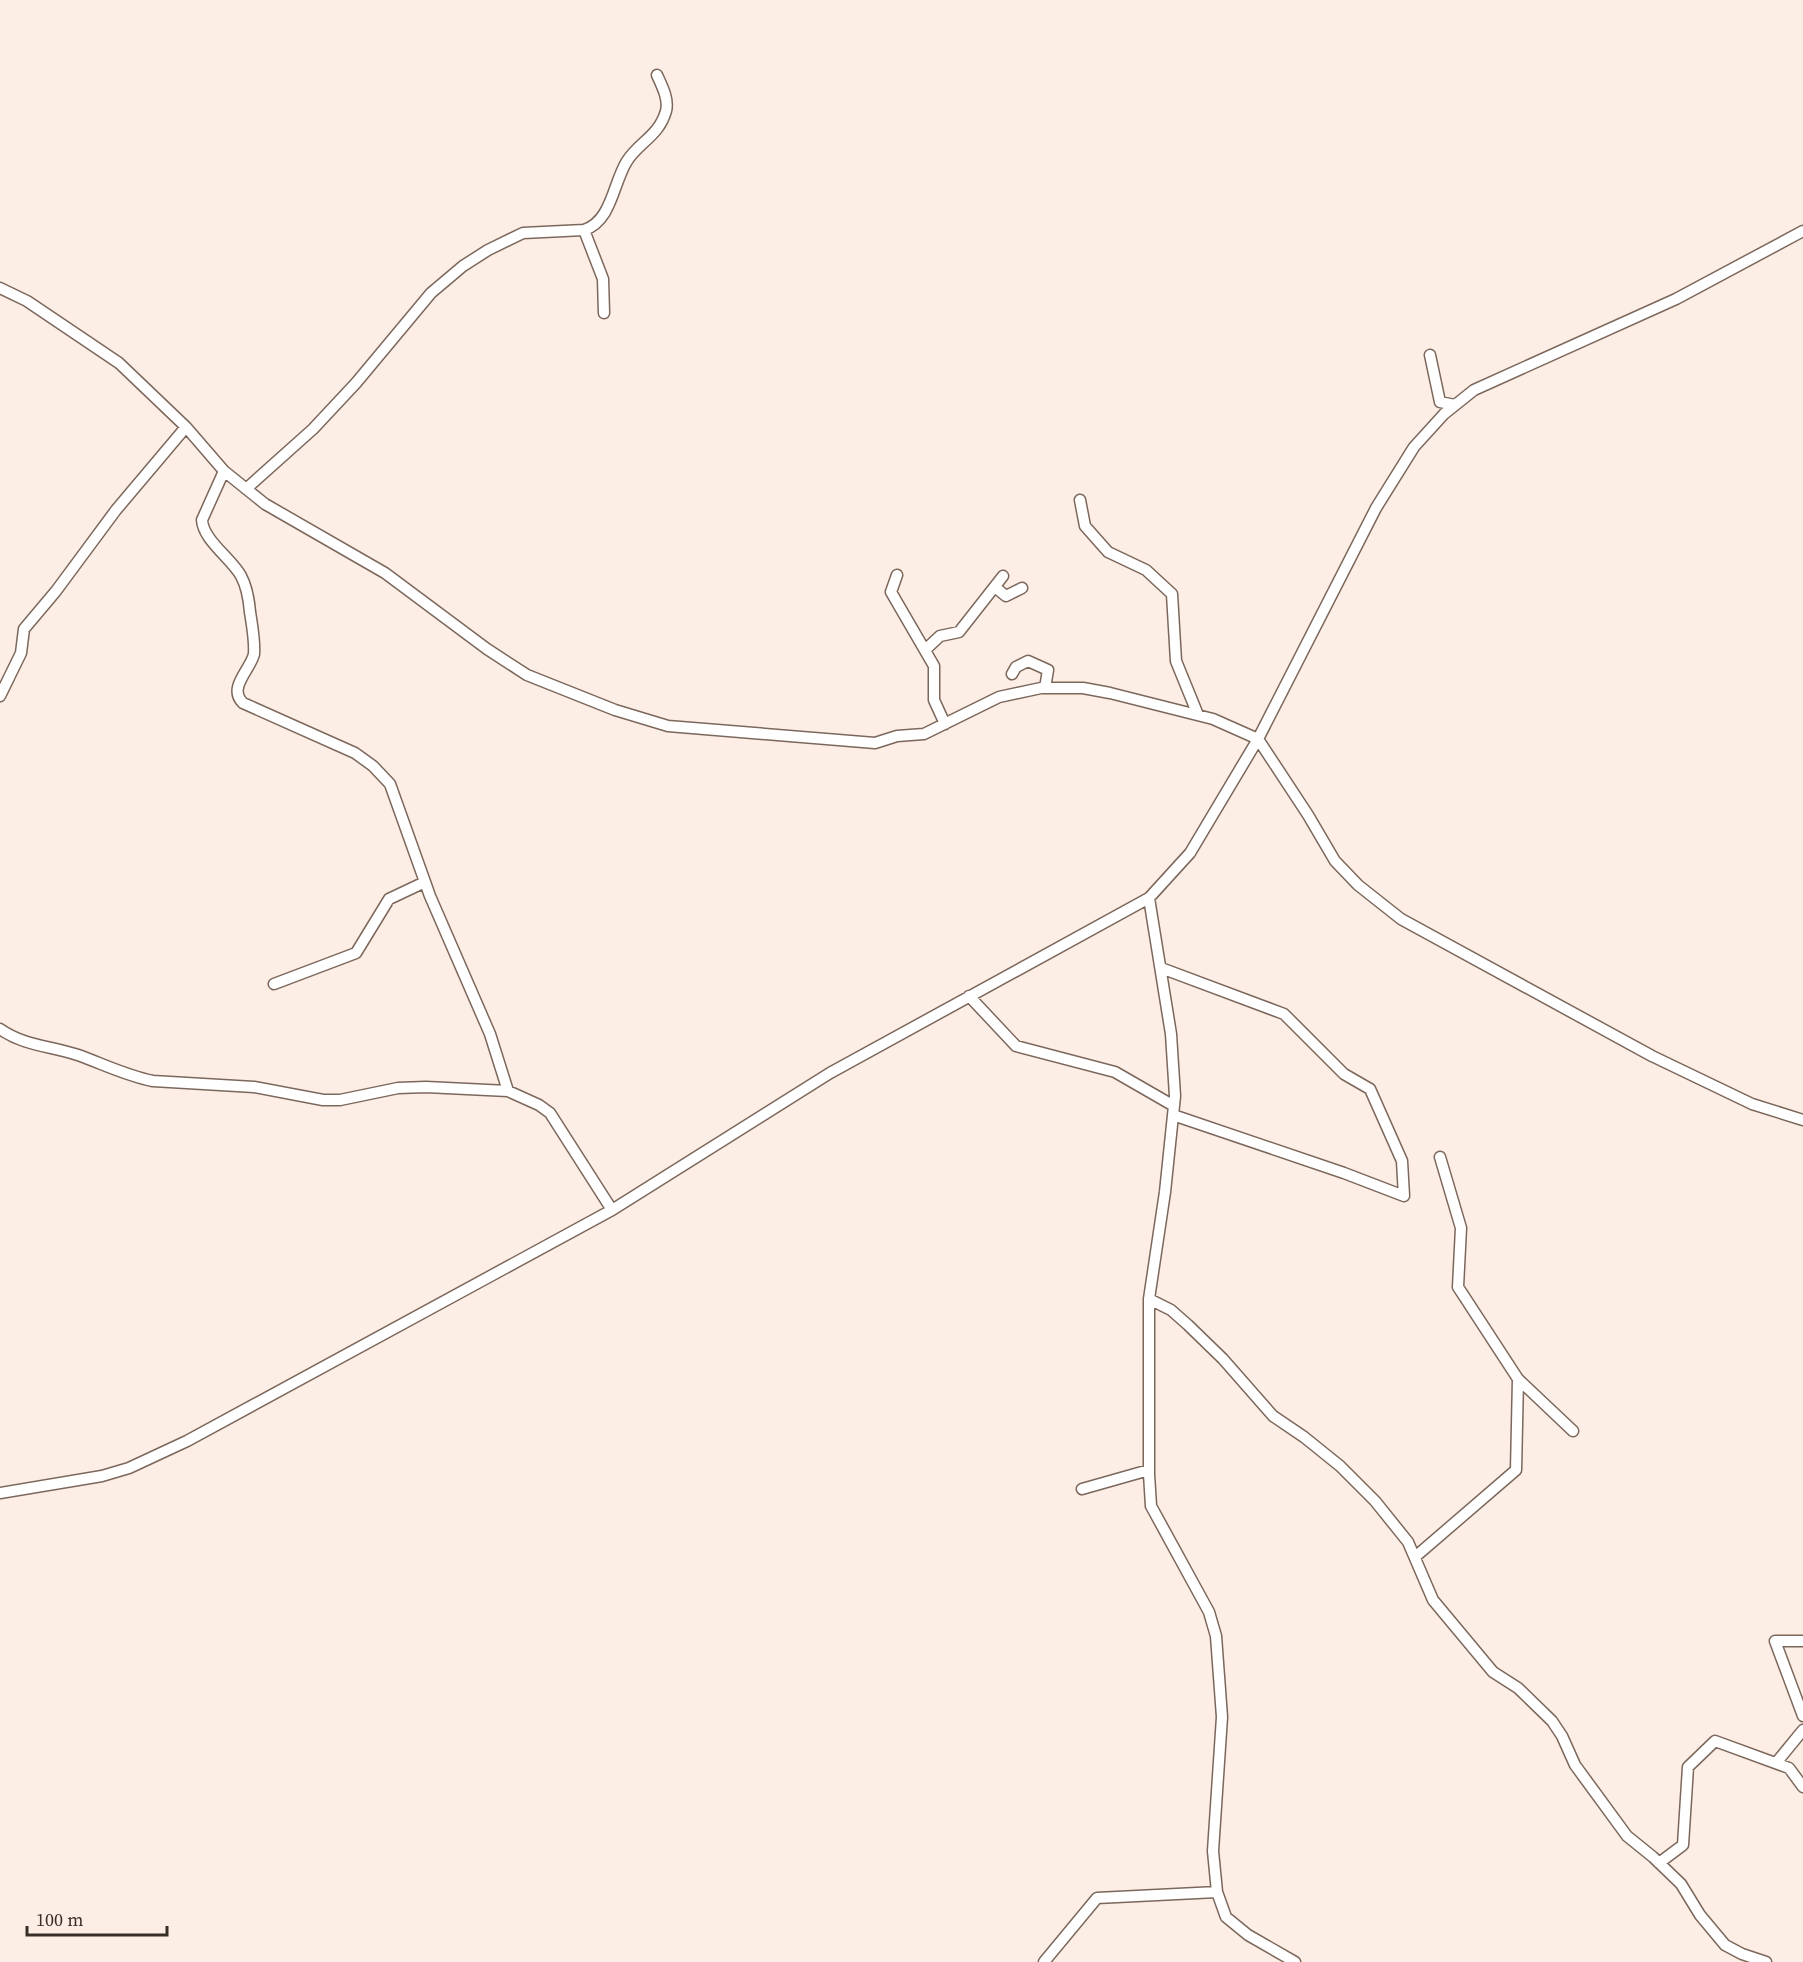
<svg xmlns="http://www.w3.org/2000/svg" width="1803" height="1962" viewBox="0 0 1803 1962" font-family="'Source Serif 4',serif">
<rect width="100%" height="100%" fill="#fdeee5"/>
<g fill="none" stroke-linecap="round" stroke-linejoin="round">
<g stroke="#7c675b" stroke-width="13">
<path id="minor" d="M584,230L603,279L604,313
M0,288L27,301L119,363L186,427L224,471L265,504L385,573L487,649L527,675L615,710L668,726L875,743L897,736L924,734L999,697L1041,688H1083L1110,693L1213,719L1258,739L1376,508L1414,447L1444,414L1474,390L1676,299L1803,231
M1430,355L1440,402L1455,405
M224,471L202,520C203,540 232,559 241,576C247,587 249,600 250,612C252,625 255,640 254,654C251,669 227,688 243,703L355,753L373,766L390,784L430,896L490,1034L508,1091
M246,489L313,429L356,383L431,293L463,266L488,250L523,233L584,230C612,221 613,183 627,161C639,142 659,136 666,111C669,99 662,86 657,75
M1080,500L1085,526L1108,552L1146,570L1172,594L1176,661L1198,715
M897,575L891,592L934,666V700L945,724
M996,588L1006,596L1022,588
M925,650L940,636L959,632L1003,576
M1012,674L1016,667L1028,661L1048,670L1045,688
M0,696L21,653L24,629L56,591L116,510L186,427
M1149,898L1171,1034L1175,1096L1165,1192L1149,1299V1474L1151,1506L1209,1612L1216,1636L1222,1717L1213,1851L1217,1892L1226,1917L1248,1935L1295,1962
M1161,968L1284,1014L1344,1074L1370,1089L1402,1161L1404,1196L1344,1173L1173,1115
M274,984L356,953L389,899L425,882
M969,996L1016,1046L1115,1072L1174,1106
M0,1029C24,1046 52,1046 78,1055C103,1064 127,1076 153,1081L254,1087L323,1100H340L398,1088L426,1087L508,1091L539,1105L550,1113L612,1210
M1149,1299L1171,1310L1188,1325L1223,1359L1273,1416L1304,1437L1340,1466L1375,1501L1408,1542L1433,1600L1493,1672L1518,1688L1552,1721L1562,1736L1575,1765L1627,1836L1653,1857L1681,1884L1700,1915L1725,1945L1742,1954L1766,1962
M1518,1379L1573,1431
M1082,1489L1149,1470
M0,1493L102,1476L129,1468L187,1441L612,1210L830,1073L1149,898L1190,853L1258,739L1308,815L1335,861L1358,885L1401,919L1652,1056L1752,1104L1803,1120
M1415,1557L1516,1470L1518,1379L1458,1287L1461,1228L1440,1157
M1803,1641H1775L1803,1716
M1776,1763L1803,1730
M1659,1863L1683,1845L1688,1767L1715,1741L1789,1768L1803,1787
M1044,1962L1097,1898L1217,1892"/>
</g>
<use href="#minor" stroke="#fff" stroke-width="10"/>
</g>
<path d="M27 1926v9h140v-9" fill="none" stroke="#382f29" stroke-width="3"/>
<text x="36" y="1926" font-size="18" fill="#382f29" stroke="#fdeee5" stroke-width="4.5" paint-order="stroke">100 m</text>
</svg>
